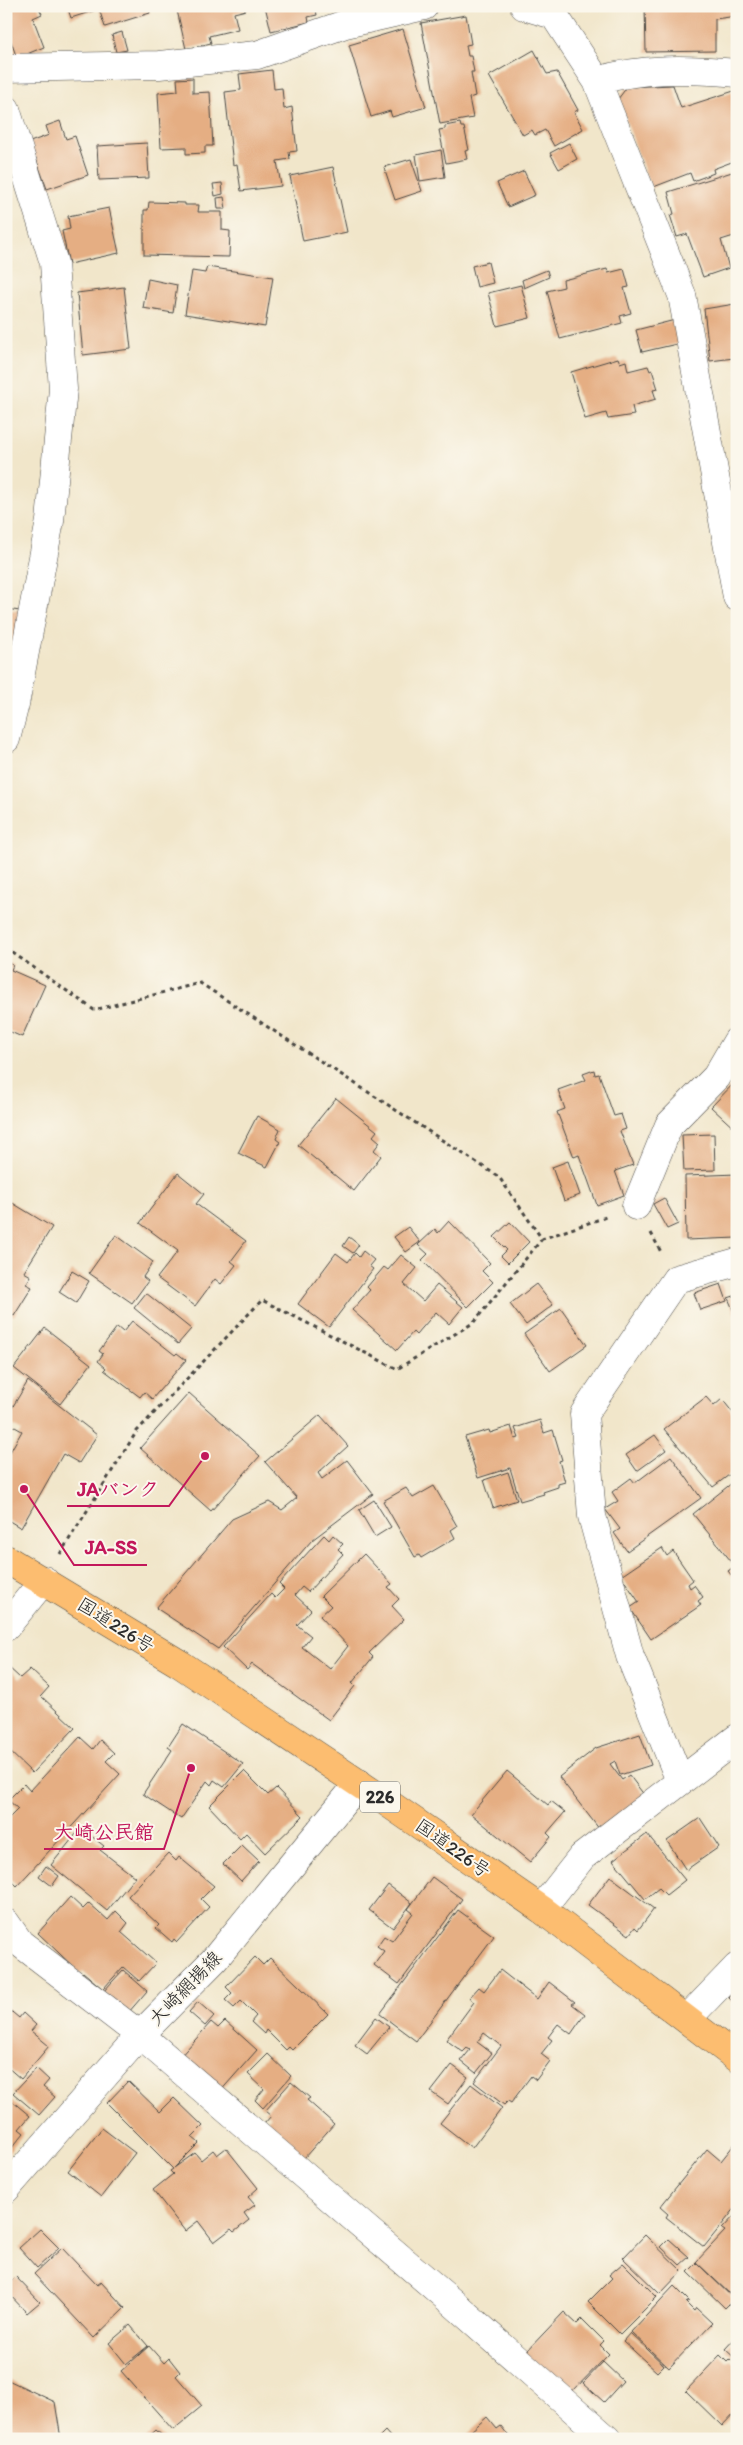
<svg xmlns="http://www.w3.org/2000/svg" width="743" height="2445" viewBox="0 0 743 2445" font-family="Itim,'Klee One',sans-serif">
<rect width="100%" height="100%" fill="#fbf7ec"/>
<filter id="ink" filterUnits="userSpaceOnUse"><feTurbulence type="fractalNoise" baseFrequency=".02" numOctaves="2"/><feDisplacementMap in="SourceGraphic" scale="10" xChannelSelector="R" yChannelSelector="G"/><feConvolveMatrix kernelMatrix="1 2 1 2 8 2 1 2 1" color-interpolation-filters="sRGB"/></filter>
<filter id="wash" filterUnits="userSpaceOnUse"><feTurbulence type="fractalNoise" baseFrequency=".0096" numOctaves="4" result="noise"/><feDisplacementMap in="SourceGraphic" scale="20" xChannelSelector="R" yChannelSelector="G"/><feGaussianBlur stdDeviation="1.12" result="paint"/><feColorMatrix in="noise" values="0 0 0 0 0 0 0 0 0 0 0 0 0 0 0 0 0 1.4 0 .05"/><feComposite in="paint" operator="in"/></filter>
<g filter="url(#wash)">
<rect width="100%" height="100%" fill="#f1e6ca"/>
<g id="blocks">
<path fill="#e5ae83" d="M6,6H38L42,14L33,18L44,47L17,58L10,39L6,40Z
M67,6H148L150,13L105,27L99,9L71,18Z
M176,6H245L246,10L234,13L238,29L209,36L211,43L186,49Z
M265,6H315L317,15L308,17L309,22L271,31Z
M645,6H737V16L715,19V51L646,52Z
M466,15L471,44L466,45L468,56H471L474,72H471L475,96L469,98L473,118L440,124L421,23Z
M403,29L426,107L392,117L390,111L371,117L349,45Z
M122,32L127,50L116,52L112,35Z
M534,50L547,74L557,72L578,110L574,112L583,129L554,146L545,130L535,135L532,130L523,135L489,76Z
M272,70L274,89L282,88L284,109L292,107L297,151L289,152L290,159L277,161L281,186L241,191L237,164L233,165L225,92L241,90L239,74Z
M193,78V93L210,92L213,146H205V153L186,154V147L161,148L158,93L178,91L177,79Z
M673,85L681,108L737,90V160L713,169L714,173L693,181L690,173L651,188L618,99L627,87Z
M60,121L66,139L75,136L88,175L47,189L30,142L49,135L46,126Z
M460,123L461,127H464L469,150L465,151L467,159L446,163L439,130L445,129V126Z
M147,143L149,178L99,180L97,146Z
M569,143L577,159L559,169L550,153Z
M441,150L445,177L420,181L416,155Z
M411,159L422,191L395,200L384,167Z
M333,167L347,232L303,241L290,176Z
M524,171L535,195L508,207L497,183Z
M732,172L733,177L737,176V235L721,240L729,268L703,277L687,234L677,237L670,215L674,214L668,192Z
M222,183L223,194L215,196L213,184Z
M224,197L226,209H218L217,198Z
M149,202L185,203V205H199L198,212H222V230L230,231L229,257L144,255V210H148Z
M109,208L119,253L69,264L62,231L70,229L68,216Z
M488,262L493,283L477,287L472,266Z
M207,267L273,277L265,327L185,314L192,271L205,273Z
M607,269L608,273L624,269L629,287L624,288L631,313L620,316L622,323L560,339L547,291L564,287L563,280Z
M547,270L549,277L524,288L522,280Z
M148,279L177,285L173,313L143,308Z
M521,285L530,318L497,326L488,293Z
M124,287L131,349L83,355L77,293Z
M737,297V352L733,353L734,358L710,361L704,309L735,304L734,298Z
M675,320L681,343L642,352L636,330Z
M618,358L620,363L626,361L628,371L648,366L650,371L652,370L658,389L653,390L656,399L632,406L634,415L608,419L606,413L585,419L571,372Z
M6,609L20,611L16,642L6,641Z
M6,962L13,965L11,970L45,985L22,1037L6,1030Z
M594,1070L595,1075L599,1074L614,1116L621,1114L626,1129L620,1131L633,1165L615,1171L624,1195L597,1205L579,1155L574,1157L557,1112L565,1109L558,1090L586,1080L583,1074Z
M737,1080V1131L711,1107Z
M336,1098L377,1131L373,1136L380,1142L374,1150L381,1156L354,1191L298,1145Z
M257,1116L280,1129L276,1139L280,1142L267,1167L238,1153Z
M714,1134L715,1170L684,1171L682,1135Z
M568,1161L580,1195L564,1201L552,1167Z
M178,1173L204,1194L196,1204L246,1241L231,1261L236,1265L221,1284L215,1279L195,1306L157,1278L178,1251L140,1223Z
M737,1174V1238L686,1240L685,1176Z
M664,1198L678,1224L667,1229L653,1204Z
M6,1199L52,1227L24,1272L31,1276L26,1284L32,1287L14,1316L8,1312L6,1315Z
M449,1221L490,1263L482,1271L493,1282L468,1307L422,1260L428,1254L418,1245L435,1229L438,1233Z
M510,1222L529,1242L508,1263L501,1256L507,1250L494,1237Z
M408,1227L420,1242L406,1252L394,1237Z
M116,1235L153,1262L143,1277L148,1281L132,1303L89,1273Z
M349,1237L359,1245L353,1253L343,1246Z
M363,1251L374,1260L369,1266L373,1269L329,1327L298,1304L336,1253L348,1262L355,1253L359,1257Z
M401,1255L417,1268L404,1284L423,1301L437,1285L463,1307L449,1324L436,1312L416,1335L413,1332L397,1350L352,1310L370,1290L367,1287L384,1267L388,1270Z
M72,1271L89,1281L76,1303L59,1292Z
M536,1284L553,1305L526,1325L510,1304Z
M721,1284L727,1301L700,1310L694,1293Z
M146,1293L191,1329L178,1344L134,1308Z
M737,1295V1319L728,1298Z
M561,1308L587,1345L550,1371L524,1334Z
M132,1321L175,1355L177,1353L186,1360L152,1399L144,1392L140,1397L104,1370L106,1368L98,1361L103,1354L99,1351L117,1327L123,1332Z
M45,1328L91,1364L60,1404L14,1368Z
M28,1381L97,1435L79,1463L63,1454L21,1528L6,1519V1459L22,1431L6,1422V1418Z
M189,1393L260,1456L211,1511L140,1448Z
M706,1397L714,1406L722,1399L737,1418V1469L713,1487L664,1429Z
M320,1415L348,1446L318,1473L322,1479L347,1460L373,1494L312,1540L218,1649L156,1608L232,1519L269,1502L282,1510L297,1498L265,1462Z
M540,1420L544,1433L553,1430L562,1460L559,1461L565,1482L558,1484V1487L543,1492L544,1494L520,1501L510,1468L478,1478L465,1437L489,1430L490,1433L511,1426L515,1439L519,1438L515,1428Z
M655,1435L666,1450L637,1471L626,1455Z
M671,1456L701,1498L627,1551L614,1533L620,1529L605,1509L618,1501L612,1492L631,1478L635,1483Z
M508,1472L517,1500L493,1508L484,1480Z
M737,1479V1582L728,1571L735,1566L693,1514Z
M434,1486L457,1526L451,1530L455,1538L421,1558L419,1555L415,1557L383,1501L406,1488L413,1498Z
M374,1500L391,1527L375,1537L359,1510Z
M324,1535L329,1540L333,1535L343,1544L338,1549L343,1554L308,1592L302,1587L295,1595L311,1610L297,1625L311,1636L302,1647L330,1669L348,1646L320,1616L331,1606L321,1596L364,1554L392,1584L388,1587L399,1599L392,1606L404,1619L369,1653L373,1657L352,1683L355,1686L329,1720L252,1664L247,1670L223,1647L271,1594L275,1598L284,1589L279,1584Z
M662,1548L667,1556L673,1551L693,1580L688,1584L690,1588L694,1585L703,1597L698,1601L701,1605L651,1639L630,1608L639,1602L621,1576Z
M7,1666L20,1678L30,1669L49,1687L41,1696L75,1728L32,1773L6,1748Z
M183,1724L243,1764L224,1787L214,1780L211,1785L207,1781L181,1819L143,1794L172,1750L168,1747Z
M640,1734L651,1765L620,1775L615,1761L610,1764L622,1780L629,1775L645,1796L600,1830L559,1777L596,1748Z
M80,1737L93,1749L100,1740L114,1753L106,1761L120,1774L17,1886L6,1875V1821L18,1809L8,1800L24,1784L30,1791Z
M244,1771L268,1795L276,1788L303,1816L265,1853L246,1833L240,1839L209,1806Z
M507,1771L548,1805L551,1801L565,1812L547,1833L551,1837L530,1862L471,1814Z
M700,1818L719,1847L686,1870L667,1841Z
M81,1828L104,1846L100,1850L135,1877L107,1911L51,1865Z
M647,1834L685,1880L666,1895L659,1888L645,1899L613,1860Z
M242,1845L259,1861L241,1881L223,1864Z
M168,1853L176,1861L179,1857L214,1886L201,1899L209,1907L177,1942L174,1939L172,1942L156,1928L159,1925L128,1896Z
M46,1866L59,1876L52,1886L39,1876Z
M610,1876L654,1909L638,1930L635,1927L629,1935L588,1905Z
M432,1877L462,1899L399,1984L374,1965L384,1951L377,1946L384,1936L392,1941L413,1913L408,1909Z
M388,1885L412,1903L393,1928L369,1910Z
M70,1897L83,1909L89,1903L108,1920L116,1911L128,1923L121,1932L156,1963L139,1981L123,1967L103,1989L83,1972L81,1974L38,1933Z
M458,1910L494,1936L416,2041L380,2014Z
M255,1957L263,1965L270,1958L328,2014L292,2050L289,2047L286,2050L266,2030L264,2034L251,2022L256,2016L241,2001L234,2008L225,2000L232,1993L226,1987Z
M123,1970L147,1991L128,2013L103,1992Z
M500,1970L537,1999L549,1982L575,2002L572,2004L585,2014L571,2034L558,2024L548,2037L552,2040L541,2054L550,2061L536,2080L531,2076L511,2103L508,2101L504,2105L474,2082L501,2046L484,2033L477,2042L492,2053L476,2073L461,2061L470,2050L467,2048L463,2052L446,2040L474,2002L469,1998L479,1987L484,1991Z
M737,1989V2006L729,1998Z
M198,2002L214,2016L205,2026L189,2012Z
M6,2007L19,2018L23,2013L36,2025L31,2031L49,2046L21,2079L6,2066Z
M376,2017L389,2027L367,2054L355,2045Z
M225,2021L257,2050L218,2094L179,2058L211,2022L218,2028Z
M268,2054L291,2076L263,2108L255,2100L264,2089L248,2074Z
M452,2065L468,2077L448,2104L431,2092Z
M36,2068L49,2080L43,2087L55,2097L39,2115L13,2093Z
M128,2081L160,2112L174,2098L203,2126L192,2137L199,2143L174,2168L195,2153L201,2160L213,2150L217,2155L226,2148L258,2188L248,2197L255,2205L244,2213L249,2220L234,2232L231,2229L214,2242L198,2221L185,2231L153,2190L173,2174L170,2171L173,2169L107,2103Z
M291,2082L310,2098L307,2100L334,2124L304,2158L264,2124L271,2116L265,2111Z
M471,2084L502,2108L472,2148L440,2123Z
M6,2096L30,2116L19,2129L24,2133L6,2155Z
M102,2128L135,2153L101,2197L68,2171Z
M737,2141V2206L704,2247L666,2217L668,2214L660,2207L707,2149L721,2161Z
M737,2213V2289L731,2295L696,2262L725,2231L722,2229Z
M40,2229L59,2248L37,2268L19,2248Z
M645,2235L682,2271L660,2294L623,2258Z
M669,2239L689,2257L680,2265L661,2247Z
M62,2248L97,2285L101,2282L125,2308L94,2338L34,2274Z
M623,2263L657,2297L620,2334L588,2302L612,2278L609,2275Z
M697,2263L734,2299L725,2308L688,2272Z
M16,2277L40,2302L27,2313L6,2291V2286Z
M674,2286L689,2301L686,2303L694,2311L696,2308L712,2323L669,2368L631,2332Z
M564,2312L577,2324L582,2319L604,2341L600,2345L609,2354L569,2395L525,2353Z
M130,2325L148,2346L126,2364L109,2343Z
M630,2333L664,2365L657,2372L623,2341Z
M737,2336V2360L725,2349Z
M149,2346L164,2363L169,2358L180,2372L176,2376L202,2406L173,2430L121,2371Z
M720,2355L727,2362L730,2359L737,2365V2410L722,2426L686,2391Z
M603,2362L623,2381L604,2402L583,2383Z
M6,2379L55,2402L61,2439H6Z
M487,2417L497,2429L501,2426L511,2439H462Z
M156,2430L166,2439H146Z
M385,2431L392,2439H377Z"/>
</g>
</g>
<g filter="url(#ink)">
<use href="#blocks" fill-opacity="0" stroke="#494743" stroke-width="1"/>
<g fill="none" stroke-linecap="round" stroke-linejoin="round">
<g stroke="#494743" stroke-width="29">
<path id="minor" d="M524,6L554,15L597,81L682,295L737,597
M6,68L159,65L257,55L345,24L424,6
M597,81C641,67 691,69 737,73
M6,109L54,263L63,389L50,521L15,704L6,739
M636,1206L669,1125L716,1077L737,1041
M6,1627L44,1580
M680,1781L630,1656L592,1516L584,1414L676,1279L737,1262
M541,1909L582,1857L737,1738
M6,1923L20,1943L140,2035L453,2303L607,2439
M687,2019L737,1967"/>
</g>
<g stroke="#494743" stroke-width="29">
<path id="tertiary" d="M6,2189L140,2035L214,1960L359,1783"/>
</g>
<g stroke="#494743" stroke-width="29">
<path id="trunk" d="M6,1559L180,1664L382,1799L541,1909L737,2058"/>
</g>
<path stroke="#494743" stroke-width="3" stroke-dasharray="4 4" stroke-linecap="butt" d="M6,948L94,1010L200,983L499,1177L542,1239L606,1217
M651,1233L661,1252
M60,1554L137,1431L262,1300L397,1369L473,1323L542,1239"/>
<use href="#minor" stroke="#fff" stroke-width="28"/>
<use href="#tertiary" stroke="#fff" stroke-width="28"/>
<use href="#trunk" stroke="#fcbd6f" stroke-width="28"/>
</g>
</g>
<g text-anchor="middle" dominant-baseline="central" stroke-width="4" stroke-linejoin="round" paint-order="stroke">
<rect fill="#fbf7ec" stroke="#696865" stroke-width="1" x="360" y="1781.5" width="40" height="31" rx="4"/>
<g font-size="18" font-weight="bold" fill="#2b2b2b">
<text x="380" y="1797">226</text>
</g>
<g font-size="19" fill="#2b2b2b" stroke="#fbf7ec">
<text transform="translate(116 1625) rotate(32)">国道226号</text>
<text transform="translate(453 1848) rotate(35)">国道226号</text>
<text transform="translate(185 1988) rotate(-46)">大崎網揚線</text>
</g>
</g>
<path fill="none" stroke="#c2185b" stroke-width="2" d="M205 1456L169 1506H67M24 1489L74 1565H147M191 1768L164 1849H44"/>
<g fill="#c2185b" stroke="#fbf7ec" stroke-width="2">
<circle cx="205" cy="1456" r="5"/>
<circle cx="24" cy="1489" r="5"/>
<circle cx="191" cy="1768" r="5"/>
</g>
<g font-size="20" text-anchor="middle" font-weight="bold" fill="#c2185b" stroke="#fbf7ec" stroke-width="4" stroke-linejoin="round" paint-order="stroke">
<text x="118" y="1496">JAバンク</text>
<text x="111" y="1554">JA-SS</text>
<text x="104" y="1839">大崎公民館</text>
</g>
<rect width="743" height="2445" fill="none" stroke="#fbf7ec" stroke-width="25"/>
</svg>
